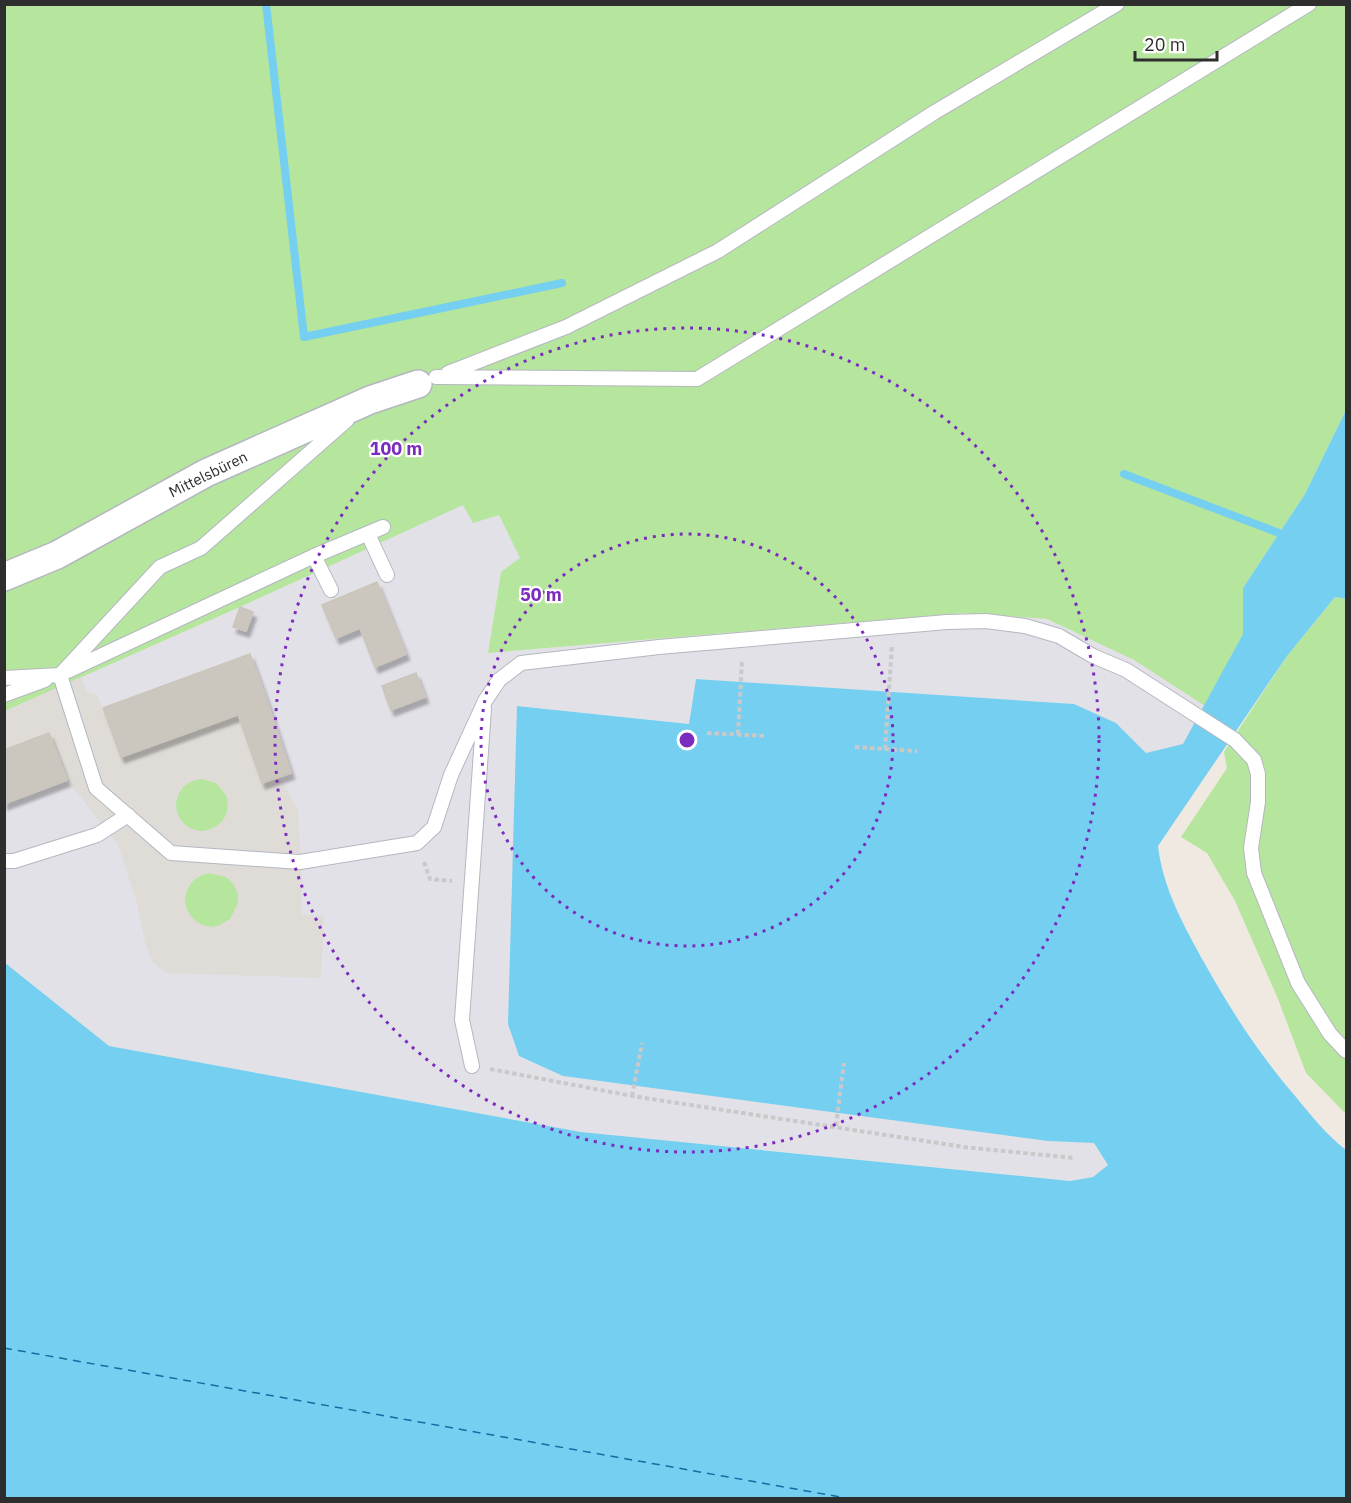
<svg xmlns="http://www.w3.org/2000/svg" width="1351" height="1503" viewBox="0 0 1351 1503" font-family="'IBM Plex Sans',sans-serif">
<defs>
<filter id="shadow"><feDropShadow dx="3.5" dy="6" stdDeviation="1.5" flood-color="#0004"/></filter>
</defs>
<rect width="100%" height="100%" fill="#efe9e1"/>
<path fill="#e3e1e8" d="M463,504L499,515L521,558L497,595L488,653L963,613L1047,619L1134,660L1205,706L1183,744L1146,753L1116,723L1074,704L696,679L689,724L517,706L563,1076L1048,1141L1094,1143L1109,1165L1093,1177L1071,1181L581,1132L335,1087L109,1046L5,962L4,711L240,607Z"/>
<path fill="#b6e59e" d="M4,5H1346V410L1305,494L1243,588V634L1205,706L1134,660L1047,619L963,613L488,653L501,572L520,558L499,515L473,523L463,505L240,607L5,711Z
M1335,597L1346,599V1114L1306,1073L1278,999L1235,901L1207,853L1181,837L1227,768L1224,752L1287,656Z
M176 805a26 26 0 1 1 52 0a26 26 0 1 1-52 0Z
M185 900a27 27 0 1 1 54 0a27 27 0 1 1-54 0Z"/>
<path fill="#dfdcd8" fill-rule="evenodd" d="M81,677L87,691L91,693L97,694L121,757L268,704L291,773L280,777L298,810L302,878L301,915L324,916L321,978L166,973L153,963L146,946L135,897L118,845L67,780L49,733L5,750V711ZM199,778L216,783L227,796L228,805L227,814L222,822L215,827L206,831H197L188,827L181,822L176,810V801L179,792L185,785ZM209,873L227,877L233,884L238,893V903L230,919L220,925L211,927L202,925L194,920L188,912L185,902V893L189,884L200,875Z"/>
<path fill="#75cff0" d="M1346,410V599L1335,597L1287,656L1158,846C1163,889 1184,926 1205,964C1233,1014 1259,1054 1296,1097C1312,1117 1327,1135 1346,1150V1498H5L4,962L109,1046L581,1132L1070,1181L1093,1177L1108,1165L1094,1143L1048,1141L563,1076L519,1056L508,1024L517,706L689,724L696,679L1074,704L1116,723L1146,753L1183,744L1243,634V588L1305,494Z"/>
<g fill="none" stroke-linecap="round" stroke-linejoin="round">
<path stroke="#75cff0" stroke-width="8" d="M266,4L304,337L562,283
M1124,474L1279,533"/>
<path stroke="#0d6fa3" stroke-width="1.5" stroke-dasharray="8 6" stroke-linecap="butt" d="M4,1348L846,1498"/>
</g>
<path fill="#cbc7bf" stroke="#cbc5ba" stroke-width="1.5" filter="url(#shadow)" d="M377,582L406,654L375,667L360,628L336,638L322,605Z
M240,607L253,612L246,631L233,627Z
M250,654L268,704L121,757L103,708Z
M416,673L425,697L391,710L382,686Z
M268,704L291,773L262,783L238,714Z
M49,733L67,780L4,804V750Z"/>
<g fill="none" stroke-linecap="round" stroke-linejoin="round">
<g stroke="#b4b7c1" stroke-width="16">
<path id="service" d="M448,373L566,327L718,251L935,112L1117,4
M436,377L697,379L1309,4
M368,534L387,575
M314,556L331,590
M68,671L314,556L383,527
M60,675L96,788L171,853L300,862L417,843L434,827L451,775L485,701L499,680L521,663L659,647L947,622L986,621L1025,626L1059,636L1093,656L1126,670L1235,740L1254,760L1258,774V802L1251,848L1254,873L1298,983L1330,1034L1346,1051
M4,678L60,675L160,567L201,548L347,420
M4,695L45,680
M4,861H14L97,835L128,815
M472,1066L462,1020L484,709"/>
</g>
<g stroke="#b4b7c1" stroke-width="30">
<path id="minor" d="M4,577L57,555L206,473L370,400L418,384"/>
</g>
<path stroke="#c9c9c9" stroke-width="4" stroke-dasharray="4.5 3" stroke-linecap="butt" d="M707,733L766,736
M738,734L742,660
M855,747L917,751
M885,749L892,645
M424,862L430,879L452,881
M490,1069L632,1096L964,1147L1074,1158
M632,1096L642,1043
M836,1126L844,1063"/>
<use href="#service" stroke="#fff" stroke-width="14"/>
<use href="#minor" stroke="#fff" stroke-width="27"/>
</g>
<g fill="none" stroke="#7b2cbf" stroke-width="3" stroke-dasharray="3 6">
<circle cx="687" cy="740" r="206"/>
<circle cx="687" cy="740" r="412"/>
</g>
<g text-anchor="middle" dominant-baseline="central" stroke-width="4.5" stroke-linejoin="round" paint-order="stroke">
<g font-size="15" fill="#2e2e2e" stroke="#fff">
<text transform="translate(208 474) rotate(-26)">Mittelsbüren</text>
</g>
</g>
<circle cx="687" cy="740" r="9" fill="#7b2cbf" stroke="#fff" stroke-width="3"/>
<g font-size="18" text-anchor="middle" font-weight="bold" fill="#7b2cbf" stroke="#fff" stroke-width="4.5" stroke-linejoin="round" paint-order="stroke">
<text x="396" y="455">100 m</text>
<text x="541" y="601">50 m</text>
</g>
<rect width="1351" height="1503" fill="none" stroke="#2e2e2e" stroke-width="12"/>
<path d="M1135 51v9h82v-9" fill="none" stroke="#2e2e2e" stroke-width="3"/>
<text x="1144" y="51" font-size="18" fill="#2e2e2e" stroke="#ffffff" stroke-width="4.5" paint-order="stroke">20 m</text>
</svg>
